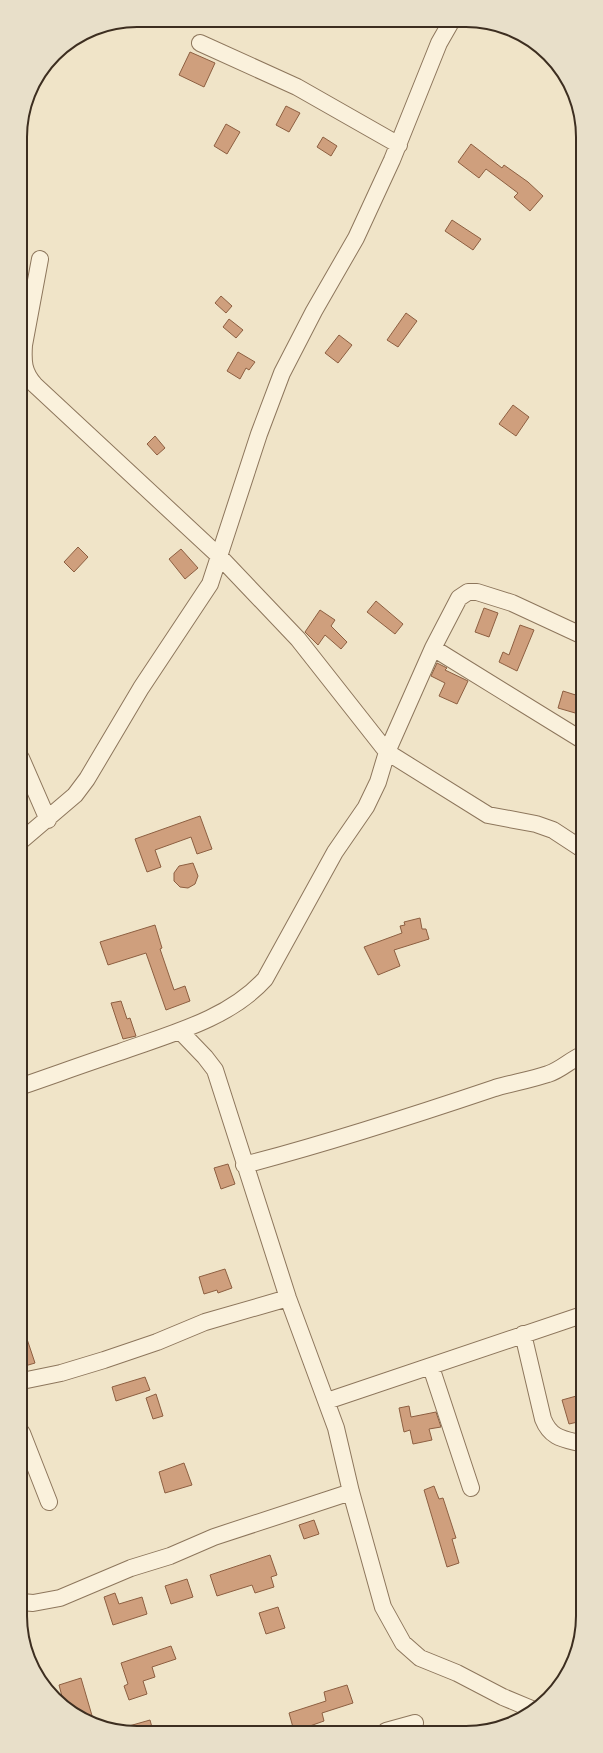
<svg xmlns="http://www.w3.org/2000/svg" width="603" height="1753" viewBox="0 0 603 1753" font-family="'PT Serif',serif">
<rect width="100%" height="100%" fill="#f0e4c8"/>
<path fill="#cf9f7d" stroke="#8d5f41" d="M190,52L215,63L204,87L179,75Z
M286,106L300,113L289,132L276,125Z
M226,124L240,132L227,154L214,146Z
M323,137L337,146L331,156L317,147Z
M471,144L502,168L504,165L528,182L543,196L530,211L514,197L518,193L486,169L479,178L458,162Z
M452,220L481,239L473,250L445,231Z
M221,296L232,306L226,313L215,303Z
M406,313L417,321L398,347L387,340Z
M229,319L243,330L236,338L223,327Z
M339,335L352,345L338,363L325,353Z
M238,352L255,362L249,370L246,368L240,379L227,371Z
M513,405L529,417L516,436L499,424Z
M155,436L165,448L157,455L147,444Z
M78,547L88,557L74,572L64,562Z
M181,549L198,568L185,579L169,559Z
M376,601L403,624L395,634L367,612Z
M484,608L498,613L489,637L475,632Z
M320,610L335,620L331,626L347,642L341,649L325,635L318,645L305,632Z
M520,625L534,630L517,671L499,662L503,652L509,655Z
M437,663L447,668L445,670L468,681L457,704L439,696L445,683L431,676Z
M563,691L582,697V715L558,708Z
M200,816L212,849L197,854L191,837L155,850L161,867L147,872L135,839Z
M193,863L198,876L195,884L188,888L180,887L174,881V873L179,866Z
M420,918L422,929H426L429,939L394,950L400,966L378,975L364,947L402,933L400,926L405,925L404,922Z
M155,925L162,948L160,949L174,990L185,986L190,1001L166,1010L146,953L108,965L100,942Z
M121,1001L127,1019L130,1018L136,1036L123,1039L111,1003Z
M228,1164L235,1184L221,1189L214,1168Z
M225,1269L232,1288L218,1293L217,1290L204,1294L199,1277Z
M22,1330H24L35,1363L25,1366L22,1356Z
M145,1377L150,1390L116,1401L112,1387Z
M156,1394L163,1416L153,1419L146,1398Z
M580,1395L582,1405V1421L569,1424L562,1400Z
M409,1406L411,1417L436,1412L441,1427L429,1429L432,1440L413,1444L410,1430L404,1432L399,1408Z
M184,1463L192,1485L165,1493L159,1472Z
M434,1486L439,1499L443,1498L456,1538L452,1539L459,1563L447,1567L424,1490Z
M314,1520L319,1534L304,1539L299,1525Z
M270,1555L277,1575L271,1577L274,1587L255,1593L252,1585L217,1596L210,1575Z
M187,1579L193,1597L171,1604L165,1586Z
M115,1593L119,1604L142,1597L147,1614L113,1625L104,1597Z
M278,1607L285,1628L266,1634L259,1613Z
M171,1646L176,1659L152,1667L155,1677L143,1681L147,1694L129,1700L124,1686L128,1684L121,1663Z
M81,1678L93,1719L64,1704L59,1685Z
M347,1685L353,1703L322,1713L324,1721L307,1727L308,1731H294L289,1713L326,1701L324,1692Z
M150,1720L153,1731H122V1728Z"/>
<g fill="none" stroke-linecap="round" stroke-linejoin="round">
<g stroke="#8d765c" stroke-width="18">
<path id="minor" d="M200,43L297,87L399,145
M40,259L24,345C23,361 23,372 35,385L220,557L298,639L387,752L488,815L536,824L553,830L582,849
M433,648L582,740
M21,758L48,820
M21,841L75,795L87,779L141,688L210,584L259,434L282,373L314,311L356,238L392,160L439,43L451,22
M180,1031L205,1057L215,1070L288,1298L336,1428L351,1492L383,1607L403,1643L420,1658L457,1673L503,1697L534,1710
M22,1086C54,1075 87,1063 120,1052C170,1034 229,1019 265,979L335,852L366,807L378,782L387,752L433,648L459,598L468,592H477L512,603L581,635
M244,1165C329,1143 412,1116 495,1088C512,1083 530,1080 548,1074C561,1070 570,1060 582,1055
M523,1334L543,1419C551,1439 564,1439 583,1444
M431,1367L471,1488
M22,1381L61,1373L104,1360L157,1342L205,1322L288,1298
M327,1401L582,1315
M22,1433L49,1502
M22,1602L33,1603L60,1598L131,1568L170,1556L214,1537L351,1492
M386,1731L415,1723"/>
</g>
<use href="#minor" stroke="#faf1dc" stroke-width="16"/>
</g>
<path d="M0 0H603V1753H0ZM137 27H466A110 110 0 0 1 576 137V1616A110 110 0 0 1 466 1726H137A110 110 0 0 1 27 1616V137A110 110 0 0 1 137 27Z" fill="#e8dfc9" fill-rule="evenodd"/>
<path fill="none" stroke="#3d2e20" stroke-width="2" d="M137 27H466A110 110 0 0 1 576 137V1616A110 110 0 0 1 466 1726H137A110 110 0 0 1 27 1616V137A110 110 0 0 1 137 27Z"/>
</svg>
